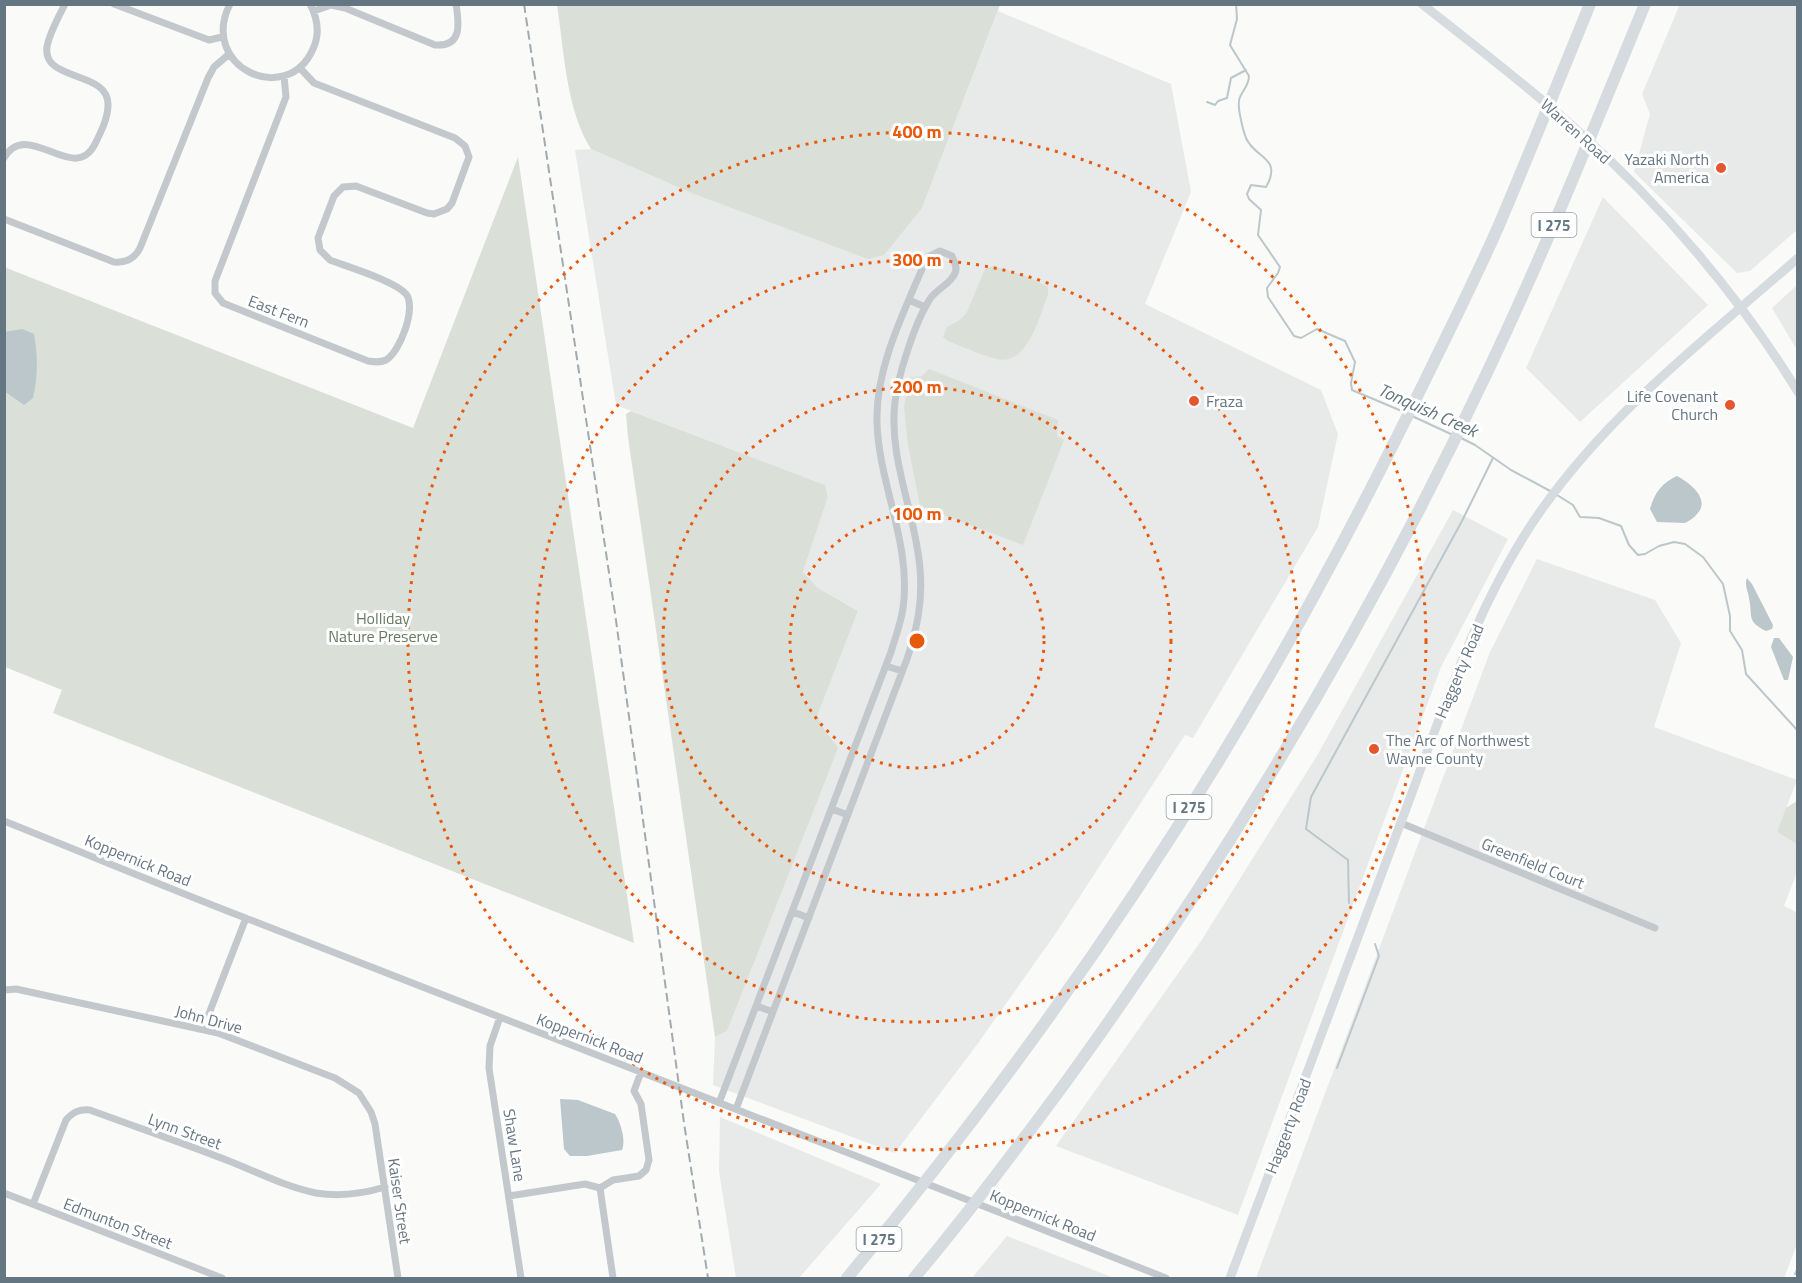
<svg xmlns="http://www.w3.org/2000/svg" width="1802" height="1283" viewBox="0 0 1802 1283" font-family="'Titillium Web',sans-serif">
<rect width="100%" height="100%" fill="#fafaf8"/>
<path fill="#e8e9e9" d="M1680,4L1797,5V230L1750,271L1737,273L1634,172L1650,114L1642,94Z
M998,11L1171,84L1191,192L1145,304L1321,390L1338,434L1318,527L1193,738L1185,735L1056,933L976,1046L895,1153L713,1085L715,1037L727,1031L834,740L821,728L818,714L858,611L818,588L803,572L828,497L825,485L616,405L575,150L591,149L689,192L922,208Z
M1603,197L1708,305L1580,422L1526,368Z
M1797,285V350L1772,308Z
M1453,510L1508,539L1441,667L1238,1215L1056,1146L1201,941L1318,754Z
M1537,559L1655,600L1681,643L1654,727L1797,780L1777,832L1798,844L1797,872L1784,906L1798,913V1242L1784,1278H1256L1490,652Z
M720,1117L881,1184L799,1278H736L719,1171Z
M1007,1236L1114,1278H972Z"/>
<path fill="#dadfd7" d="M557,5V4L1000,5L922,208L884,255L868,259L689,192L591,149C566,110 564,49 557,5Z
M518,157L634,943L53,713L62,690L5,667L4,267L413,428Z
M993,266L1029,277L1048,287V295C1039,316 1028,366 997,359C980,355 964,347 948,341L943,337L947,327L960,320L967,312L985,269Z
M929,369L1058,420L1057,436L1064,440L1023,545L920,506L908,445L904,407L910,378L922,376Z
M631,411L825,485L828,497L803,572L818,588L858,611L818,714C822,733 829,732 838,748L727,1031L715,1037L628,437L626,414Z
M1797,801V844L1777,832L1786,808Z"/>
<path fill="#bbc7cb" d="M22,329L34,334C38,356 38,376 33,398L24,405L4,391L5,332Z
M1677,476C1690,483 1711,499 1697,514C1694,518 1689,521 1685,523L1657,522L1650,509C1654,493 1663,482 1677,476Z
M1747,578L1752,584L1773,625L1772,629L1766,631C1746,621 1753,617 1749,598C1748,591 1744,585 1747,578Z
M1774,638H1779L1793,657L1788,680H1784L1771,647Z
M560,1099L578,1100L615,1114C621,1123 626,1140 622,1150L587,1156H570L564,1149Z"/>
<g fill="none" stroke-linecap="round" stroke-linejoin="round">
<path stroke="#bbc7cb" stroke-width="2" d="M1236,4L1237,19L1230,45L1249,76C1249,85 1243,90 1240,97C1236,104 1243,130 1246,138C1255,159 1283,157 1266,187L1251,185L1247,194L1249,199L1261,210L1258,235L1280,267L1278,273L1267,288L1268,297L1294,336L1301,338L1317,329L1345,341L1355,362L1351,383L1352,390L1404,412
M1207,102L1215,105L1218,101L1227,98L1231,78L1246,70
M1412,416L1453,435
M1461,438L1475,445L1511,470L1552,492
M1557,495L1573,505L1580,517L1599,518L1621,526L1629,545L1638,555L1645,554L1659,546L1674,542L1685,544L1703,557L1723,584L1730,616V631L1742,650L1746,674L1798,731
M1349,903L1348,860L1306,829L1311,797L1462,521L1493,458
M1337,1068L1379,956L1375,944
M1795,1274L1798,1268"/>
<path stroke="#c3c8cc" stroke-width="7" d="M114,4L209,40L222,37
M230,4C198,67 287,108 313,49C320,34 318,19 310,4
M314,11L331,5L345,8L435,45C463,47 459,23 456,4
M284,76L286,97L215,281V293L223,303L368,361C374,362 380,363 386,360C400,352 417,307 406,294C395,281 348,267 330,260L320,250L318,238L334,196L343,187L356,186L427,213L434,214L447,209L452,203L469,157L465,146L455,138L314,83L300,68
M4,158C27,117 74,186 95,144C101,132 108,118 108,105C109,70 42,82 47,47C49,34 59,16 65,4
M4,219L114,262C126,263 135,258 140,248L208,78L214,67L228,55
M909,300L925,307
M886,666L902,671
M832,809L848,815
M4,821C84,853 163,886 243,917C551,1038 859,1156 1166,1278
M1401,823L1655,928
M793,912L809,918
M4,990L16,989L218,1033L335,1078L359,1093L371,1112L375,1124L398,1278
M757,1006L773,1012
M500,1017L490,1046L489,1068L521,1278
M203,1029L246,918
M719,1103L891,652C895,638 901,623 903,608C912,545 879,485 877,423C875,368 904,312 925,262L928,257L940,251L952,256C954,262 958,267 955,273C951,284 936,289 930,299C915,322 898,375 895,402C888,459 916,514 920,569C923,601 917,629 907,659L736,1109
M600,1188L613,1180L639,1176L646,1170L649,1160L641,1104L634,1091L641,1072
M4,1193L222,1278
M509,1196L585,1184L600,1188L613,1278
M33,1204L66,1120C73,1112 79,1109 90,1110C136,1127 183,1143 229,1161C257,1172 286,1187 316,1193C340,1197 362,1194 385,1187"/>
<path stroke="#d6dbdf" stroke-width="9" d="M1422,4C1475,46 1528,86 1578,131C1660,203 1741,298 1798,392
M1230,1278C1287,1127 1344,976 1400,825C1440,719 1476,602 1542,509C1613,409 1707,338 1798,258"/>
<path stroke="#d6dbdf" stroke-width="12" d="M847,1278C1005,1088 1150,884 1273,669C1330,570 1382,469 1432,366C1455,319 1478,273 1499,225C1530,152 1560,78 1590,4
M914,1278C968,1214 1018,1147 1068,1079C1227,859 1368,624 1484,379C1543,256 1593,130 1645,4"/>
<path stroke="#a2aab0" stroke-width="2" stroke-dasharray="9 4.5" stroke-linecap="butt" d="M524,4L615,613L684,1123L708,1278"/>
</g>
<g fill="none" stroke="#e8590c" stroke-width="3" stroke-dasharray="3 6">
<circle cx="917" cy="641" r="127"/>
<circle cx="917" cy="641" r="254"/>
<circle cx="917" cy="641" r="381"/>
<circle cx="917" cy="641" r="509"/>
</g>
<g fill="#e4572e" stroke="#fff" stroke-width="2">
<circle cx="1721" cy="168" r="6"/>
<circle cx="1194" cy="401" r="6"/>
<circle cx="1730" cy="405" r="6"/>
<circle cx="1374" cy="749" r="6"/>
</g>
<g text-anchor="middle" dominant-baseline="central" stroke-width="6" stroke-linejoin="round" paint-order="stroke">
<g fill="#fff" stroke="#939fa8" stroke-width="1.5">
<rect x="1531.5" y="213" width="45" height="24" rx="4.5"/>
<rect x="1166.5" y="795" width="45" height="24" rx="4.5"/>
<rect x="856.5" y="1227" width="45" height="24" rx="4.5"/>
</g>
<g font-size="15" font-weight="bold" fill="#657683">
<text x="1554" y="225">I 275</text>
<text x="1189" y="807">I 275</text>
<text x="879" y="1239">I 275</text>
</g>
<g font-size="16" fill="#657683" stroke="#fff">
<text transform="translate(1576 131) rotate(42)">Warren Road</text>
<text transform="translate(279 311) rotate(21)">East Fern</text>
<text transform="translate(1459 671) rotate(-67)">Haggerty Road</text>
<text transform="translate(138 860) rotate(22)">Koppernick Road</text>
<text transform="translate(1533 863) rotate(22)">Greenfield Court</text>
<text transform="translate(209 1019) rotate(15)">John Drive</text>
<text transform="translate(590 1038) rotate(21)">Koppernick Road</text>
<text transform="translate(1288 1126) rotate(-69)">Haggerty Road</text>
<text transform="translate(185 1131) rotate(20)">Lynn Street</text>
<text transform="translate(515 1145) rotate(81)">Shaw Lane</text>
<text transform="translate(400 1201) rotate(82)">Kaiser Street</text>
<text transform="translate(1043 1215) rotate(22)">Koppernick Road</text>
<text transform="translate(118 1223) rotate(21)">Edmunton Street</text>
</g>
<g font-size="16" fill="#657683" stroke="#fff" text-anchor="end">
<text x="1709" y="159">Yazaki North<tspan x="1709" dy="18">America</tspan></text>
<text x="1718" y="396">Life Covenant<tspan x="1718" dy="18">Church</tspan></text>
<text x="1206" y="401" text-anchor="start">Fraza</text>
<text x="1386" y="740" text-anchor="start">The Arc of Northwest<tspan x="1386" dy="18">Wayne County</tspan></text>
</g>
<g font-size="16" fill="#687a64" stroke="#fff">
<text x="383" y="618">Holliday<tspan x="383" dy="18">Nature Preserve</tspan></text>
</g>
<g font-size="18" font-style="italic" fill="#60757c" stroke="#fff">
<text transform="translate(1428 410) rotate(24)">Tonquish Creek</text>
</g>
</g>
<circle cx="917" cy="641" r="9" fill="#e8590c" stroke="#fff" stroke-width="3"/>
<g font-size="18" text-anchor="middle" font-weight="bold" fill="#e8590c" stroke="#fff" stroke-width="6" stroke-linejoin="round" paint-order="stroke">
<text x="917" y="138">400 m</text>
<text x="917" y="266">300 m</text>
<text x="917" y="393">200 m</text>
<text x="917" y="520">100 m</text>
</g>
<rect width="1802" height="1283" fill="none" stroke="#657683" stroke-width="12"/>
</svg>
